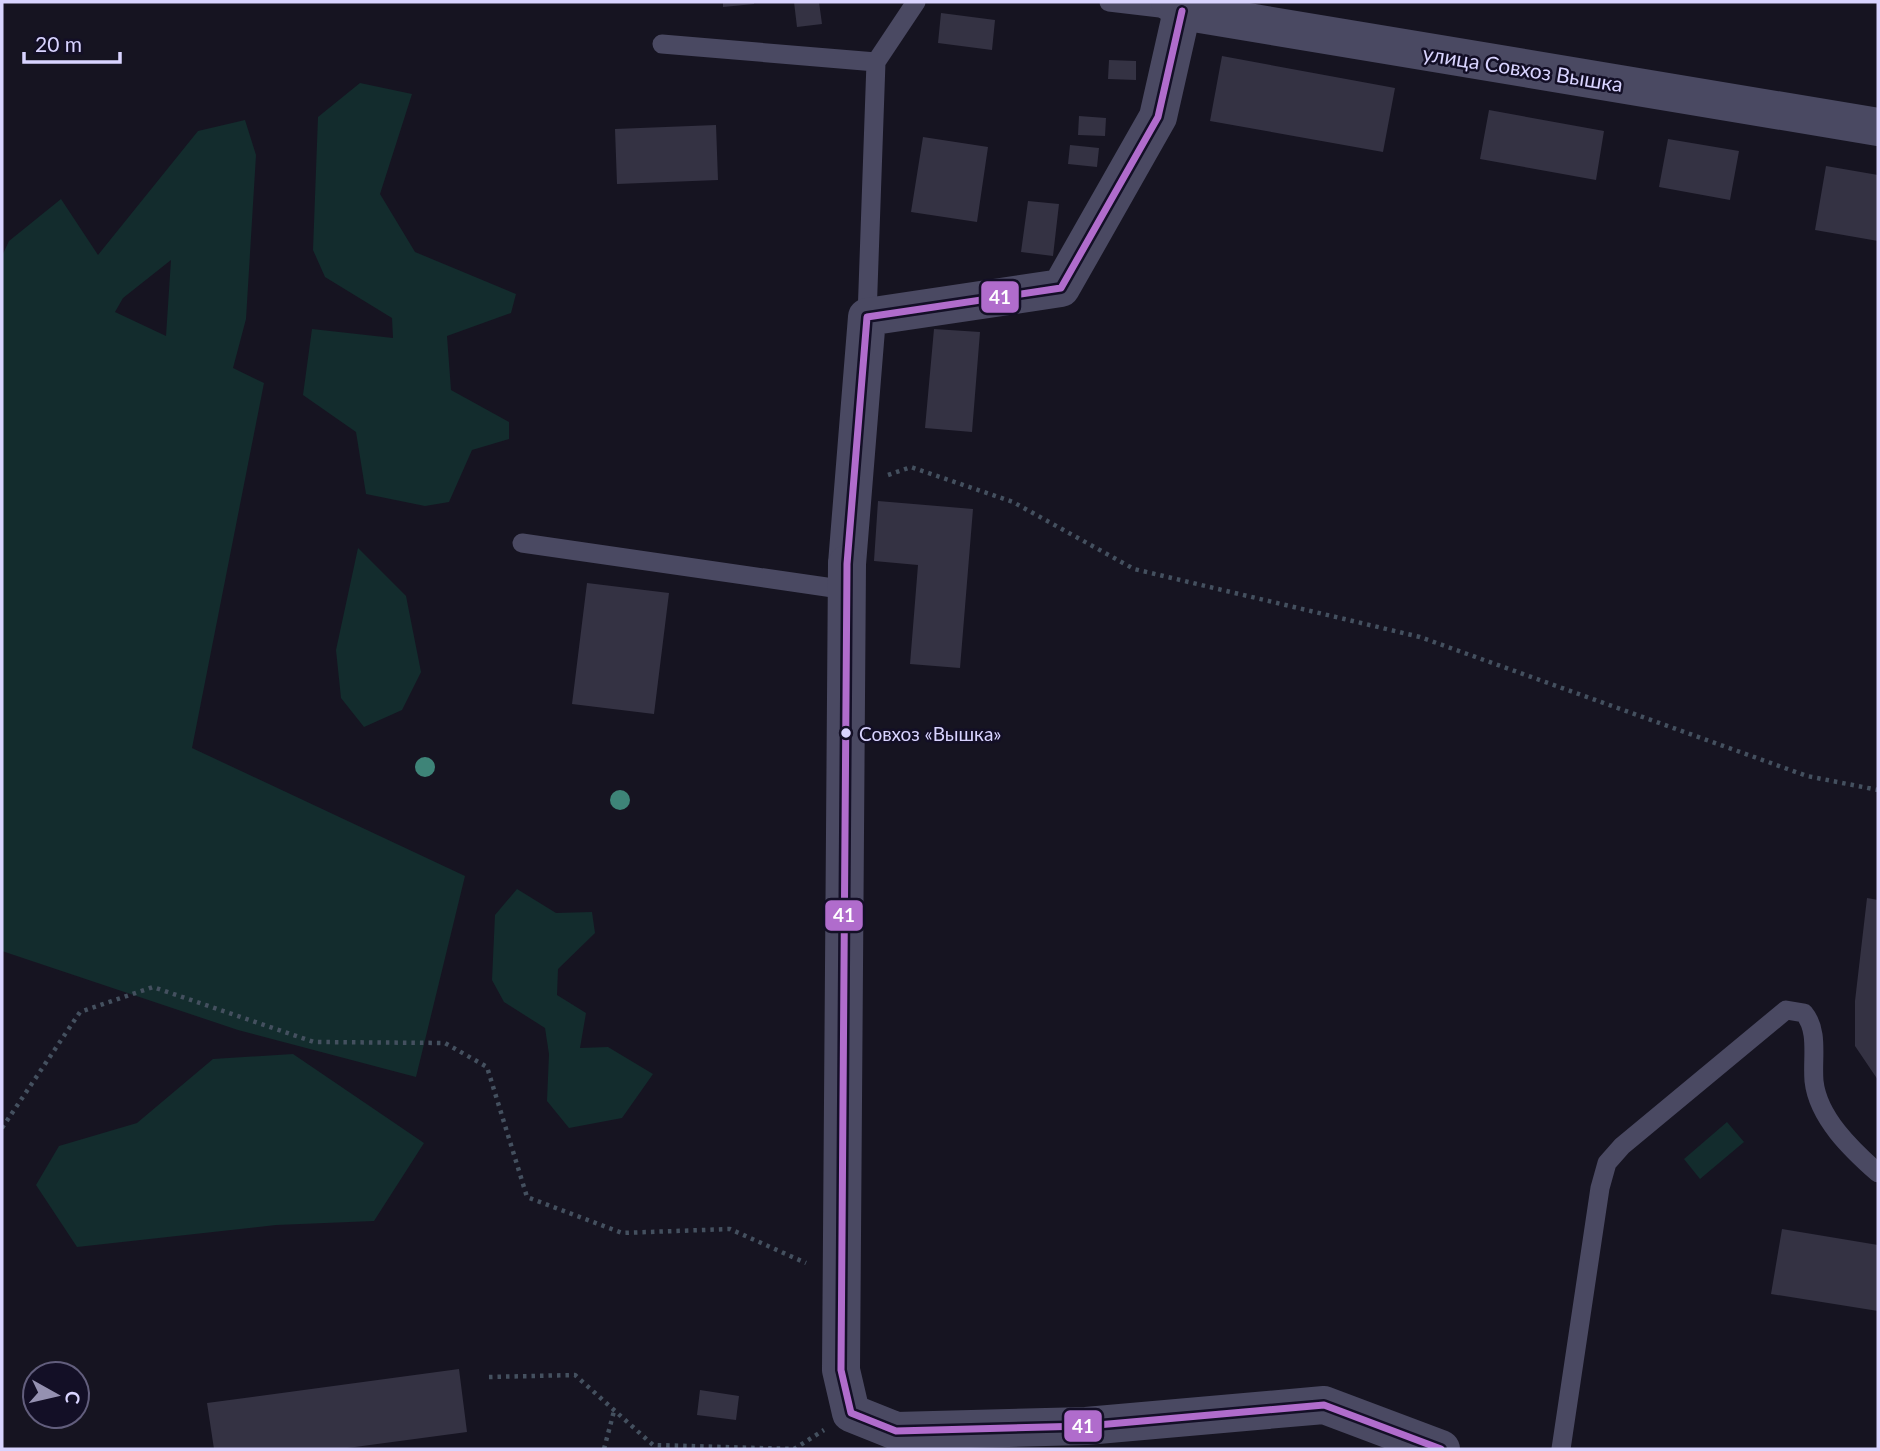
<svg xmlns="http://www.w3.org/2000/svg" width="1880" height="1451" viewBox="0 0 1880 1451" font-family="Lato,sans-serif">
<rect width="100%" height="100%" fill="#161421"/>
<path fill="#132c2d" fill-rule="evenodd" d="M360,83L412,94L380,194L415,252L516,294L511,313L447,336L451,390L509,422V439L472,450L449,502L425,506L366,494L356,432L303,395L312,329L393,338L392,318L325,277L313,250L318,117Z
M245,120L256,155L246,319L233,368L264,383L192,748L465,876L416,1077L238,1030L2,951V256L9,241L61,199L98,255L198,131ZM171,260L166,336L115,312L123,298Z
M358,548L406,596L421,672L402,710L364,727L341,698L336,650Z
M517,889L556,913L592,912L595,933L558,969L557,995L586,1013L580,1048L608,1047L653,1074L622,1118L569,1128L547,1101L549,1054L545,1028L504,1002L492,980L495,915Z
M293,1054L424,1143L374,1221L276,1225L77,1247L36,1185L59,1146L137,1123L213,1059Z
M1727,1122L1744,1142L1700,1179L1684,1159Z"/>
<path fill="#343243" d="M723,2H754V4L723,7Z
M794,2H819L822,24L797,27Z
M941,13L995,20L992,50L938,43Z
M1222,56L1395,88L1383,152L1210,121Z
M1109,60L1136,61V80L1108,79Z
M1489,110L1604,131L1596,180L1480,159Z
M1079,116L1106,118L1105,136L1078,135Z
M716,125L718,180L617,184L615,129Z
M923,137L988,147L977,222L911,212Z
M1668,139L1739,151L1730,200L1659,187Z
M1070,145L1099,148L1097,167L1068,164Z
M1826,166L1878,175V241L1815,230Z
M1028,201L1059,204L1053,256L1021,252Z
M934,329L980,332L972,432L925,428Z
M878,501L973,509L960,668L910,664L918,565L874,561Z
M587,583L669,593L654,714L572,704Z
M1867,898L1878,900V1080L1855,1046V1001Z
M1782,1229L1878,1245V1311L1771,1294Z
M459,1369L467,1432L340,1449H214L207,1403Z
M700,1390L739,1396L736,1420L697,1415Z"/>
<g fill="none" stroke-linecap="round" stroke-linejoin="round">
<path stroke="#44505f" stroke-width="4.5" stroke-dasharray="3.5 5" stroke-linecap="butt" d="M888,475L911,467L1013,502L1134,569L1420,637L1807,776L1878,790
M2,1128L80,1012L153,987L314,1042L445,1043L487,1067L527,1197L622,1233L730,1229L806,1263
M489,1377L575,1375L653,1445L794,1449L824,1430
M604,1449L614,1411"/>
<path stroke="#4a4962" stroke-width="19" d="M1109,2L1177,10
M662,44L876,62L916,2
M867,317L876,62
M522,543L847,590
M1561,1449L1600,1188L1607,1163L1622,1146L1786,1010L1804,1013C1819,1031 1812,1058 1814,1081C1818,1118 1852,1150 1878,1173"/>
<path stroke="#4a4962" stroke-width="38" d="M1170,2L1182,11L1878,127
M847,564L867,317L1061,288L1158,117L1182,11"/>
<path stroke="#4a4962" stroke-width="38" d="M847,564L841,1370L851,1413L896,1431L1086,1426L1324,1405L1441,1449"/>
<g stroke="#130f26" stroke-width="12">
<path id="bus-1" d="M1182,11L1158,117L1061,288L867,317L847,564L841,1370L851,1413L896,1431L1086,1426L1324,1405L1441,1449"/>
</g>
<use href="#bus-1" stroke="#b06ccc" stroke-width="7"/>
</g>
<g fill="#3e8478">
<circle cx="425" cy="767" r="10"/>
<circle cx="620" cy="800" r="10"/>
</g>
<circle fill="#d9d4ff" stroke="#130f26" stroke-width="2.5" cx="846" cy="733" r="6"/>
<g text-anchor="middle" dominant-baseline="central" stroke-width="5" stroke-linejoin="round" paint-order="stroke">
<g font-size="19" fill="#d9d4ff" stroke="#130f26" text-anchor="start">
<text x="859" y="733">Совхоз «Вышка»</text>
</g>
<g font-size="21" fill="#d9d4ff" stroke="#130f26">
<text transform="translate(1523 68) rotate(9)">улица Совхоз Вышка</text>
</g>
</g>
<g stroke="#130f26" stroke-width="2.5">
<rect x="980" y="280" width="40" height="34" rx="7" fill="#b06ccc"/>
<rect x="824" y="899" width="40" height="33" rx="7" fill="#b06ccc"/>
<rect x="1063" y="1409" width="40" height="34" rx="7" fill="#b06ccc"/>
</g>
<g font-size="19" text-anchor="middle" font-weight="bold" fill="#fff">
<text x="1000" y="304">41</text>
<text x="844" y="922">41</text>
<text x="1083" y="1433">41</text>
</g>
<rect width="1880" height="1451" fill="none" stroke="#d9d4ff" stroke-width="7"/>
<g transform="translate(56 1395) rotate(98)"><circle r="33" fill="#130f26" stroke="#625e7d" stroke-width="2"/>
<path d="M0-5L12 26L0 18L-12 26Z" fill="#9591b1"/>
<text y="-10" font-size="19" font-weight="bold" text-anchor="middle" fill="#d9d4ff">С</text>
</g>
<path d="M24 52v10h96v-10" fill="none" stroke="#d9d4ff" stroke-width="3.5"/>
<text x="35" y="52" font-size="21" fill="#d9d4ff" stroke="#130f26" stroke-width="5" paint-order="stroke">20 m</text>
</svg>
